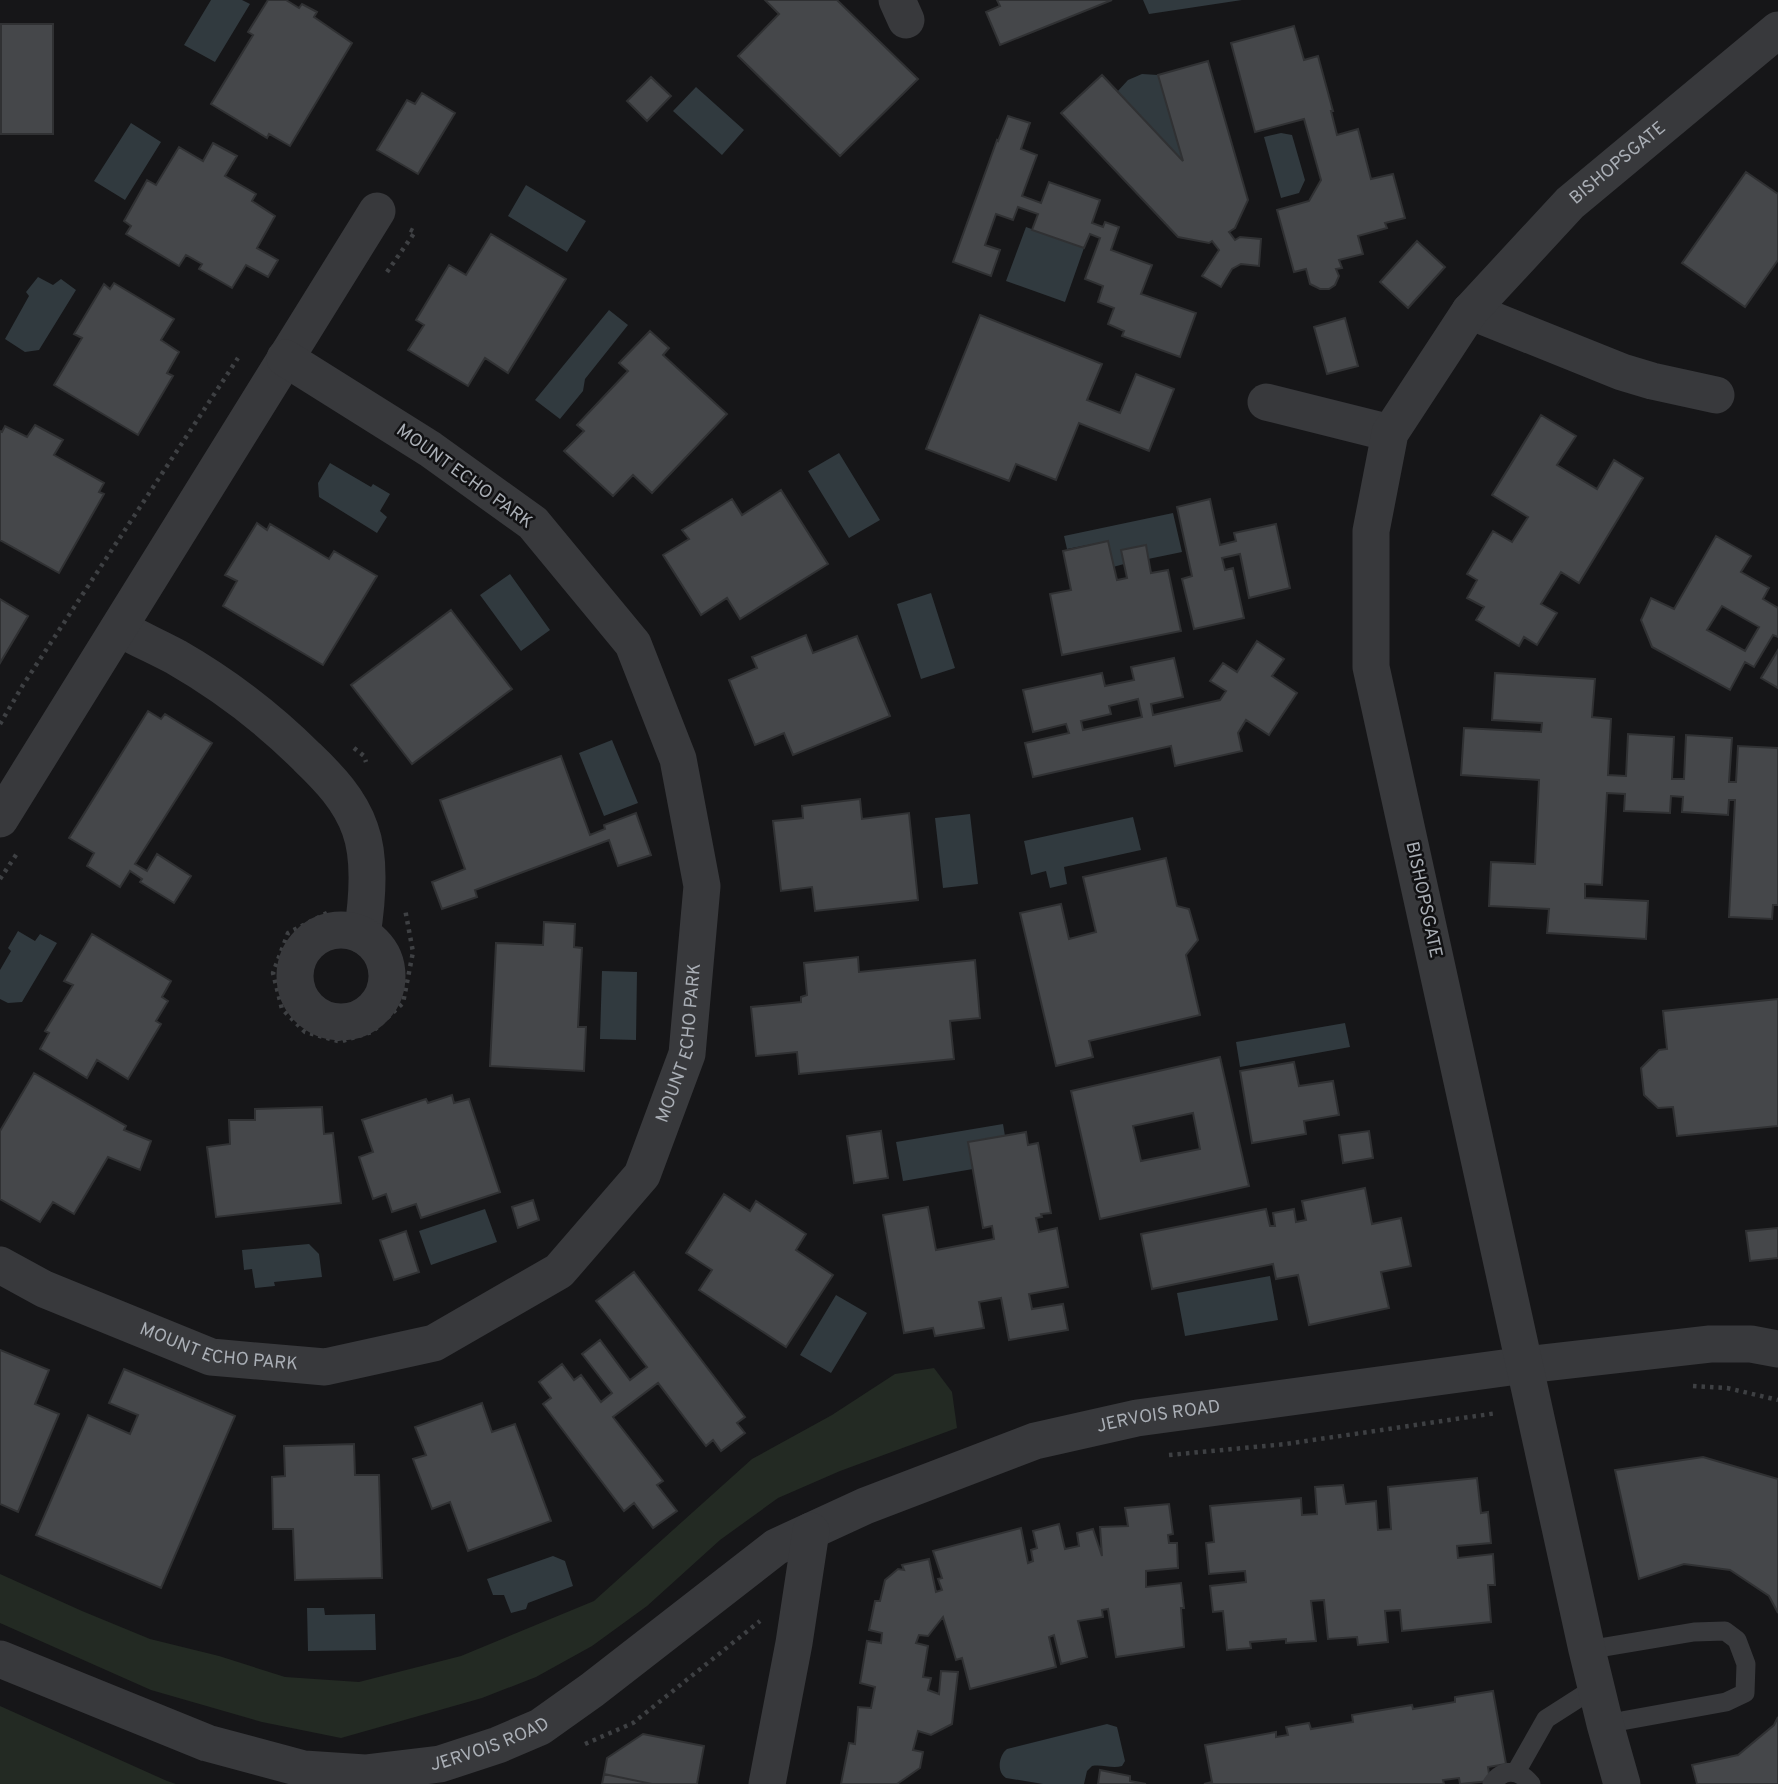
<svg xmlns="http://www.w3.org/2000/svg" width="1778" height="1784" viewBox="0 0 1778 1784" font-family="Overpass,sans-serif">
<rect width="100%" height="100%" fill="#161618"/>
<path fill="#232a23" d="M934,1368L952,1392L957,1428L840,1471L778,1498L720,1540L647,1606L592,1646L536,1677L482,1698L341,1738L262,1722L151,1690L0,1623V1574L82,1611L150,1639L219,1656L285,1677L359,1682L461,1656L594,1601L752,1459L832,1415L895,1374Z
M0,1706L167,1781L176,1784H0Z"/>
<path fill="#313a3f" d="M211,0H242L250,4L215,62L184,45Z
M1143,0H1242L1149,14Z
M1142,74L1158,75L1183,161L1117,92L1128,80Z
M696,87L744,130L722,155L673,111Z
M131,123L161,142L125,200L94,181Z
M1281,133L1292,135L1305,180L1299,193L1281,198L1264,137Z
M526,185L586,221L567,252L508,216Z
M1026,227L1084,248L1065,302L1006,281Z
M38,277L53,285L61,279L76,290L39,350L25,352L5,339L29,296L26,292Z
M609,310L628,325L585,379L583,391L560,419L535,400Z
M839,453L880,520L849,538L808,471Z
M330,463L371,487L373,484L390,494L380,511L387,517L377,533L319,497L318,483Z
M1173,513L1182,552L1148,559L1145,545L1121,550L1124,564L1113,567L1108,541L1067,549L1064,536Z
M510,574L550,630L521,651L480,595Z
M931,593L955,668L921,679L897,604Z
M612,740L638,803L604,816L579,753Z
M970,814L978,884L943,888L935,818Z
M1133,817L1141,850L1064,867L1067,884L1050,888L1046,871L1031,875L1024,841Z
M18,931L35,941L40,934L57,943L22,1002L8,1003L0,999V970L11,951L8,948Z
M602,971L637,972L636,1040L600,1039Z
M1345,1023L1350,1047L1240,1067L1236,1042Z
M1003,1124L1005,1136L973,1169L903,1181L896,1142Z
M485,1209L497,1242L431,1265L419,1231Z
M309,1244L319,1254L322,1277L274,1282L275,1286L255,1288L252,1269L244,1270L242,1250Z
M1270,1276L1278,1320L1185,1336L1177,1293Z
M836,1295L867,1313L831,1373L800,1355Z
M553,1556L565,1561L573,1586L528,1603L526,1609L511,1613L504,1595H493L487,1579Z
M307,1608H324L325,1615L375,1614L376,1650L308,1651Z
M1107,1724L1117,1727L1118,1731L1125,1761L1122,1766C1112,1769 1102,1764 1092,1766L1087,1771L1084,1784H1043L1006,1778C996,1772 999,1755 1007,1749Z"/>
<path fill="#45474a" stroke="#303133" stroke-width="2" fill-rule="evenodd" d="M268,0H286L299,8L302,4L317,12L314,17L352,43L290,146L269,134L267,138L211,104L253,35L248,32Z
M765,0H837L918,79L840,156L738,56L779,14Z
M997,0H1112L1000,45L986,12L1000,6Z
M1,24H53V134H1Z
M1294,26L1304,60L1318,56L1333,111H1331L1337,135L1358,129L1371,179L1393,174L1405,218L1385,223L1387,228L1358,236L1363,254L1339,260L1342,268L1336,269L1339,276L1335,285L1329,289H1320L1310,284L1306,269L1294,272L1277,210L1309,201L1321,180L1304,119L1255,132L1231,43Z
M1208,61L1248,200L1235,228L1229,232L1235,240L1240,237L1261,239L1259,266L1241,264L1232,269L1221,287L1202,276L1219,250L1212,241L1209,243L1178,237L1061,113L1102,75L1183,161L1158,75Z
M651,77L671,96L647,121L627,101Z
M422,93L455,113L418,174L377,150L407,100L415,104Z
M1008,116L1030,123L1021,149L1037,155L1022,196L1041,203L1049,182L1100,200L1092,223L1103,227L1105,222L1119,227L1111,250L1152,265L1141,294L1196,313L1180,357L1122,336L1124,331L1108,324L1114,308L1098,302L1103,286L1085,279L1100,238L1090,234L1084,248L1032,230L1038,214L1018,207L1013,220L996,214L985,245L1000,250L991,276L953,262L997,140L998,141Z
M213,143L237,156L225,176L256,194L252,201L275,216L257,248L278,260L268,277L246,265L232,288L199,269L202,264L186,255L179,266L126,234L131,226L124,221L147,180L156,185L179,147L203,161Z
M1746,172L1778,194V260L1745,307L1682,263Z
M491,234L566,279L508,373L485,358L468,386L408,350L424,325L416,320L449,265L466,275Z
M1417,241L1445,267L1408,308L1380,282Z
M114,283L174,319L161,340L179,352L167,373L173,376L138,435L54,385L82,338L74,334L104,284L110,289Z
M980,315L1102,364L1087,400L1120,413L1136,374L1174,389L1149,451L1079,423L1056,480L1016,464L1009,481L926,449Z
M1345,318L1358,366L1327,374L1314,327Z
M650,331L669,348L663,355L727,414L652,493L633,475L613,496L564,451L584,431L577,425L628,371L619,363Z
M1541,415L1576,436L1557,465L1597,489L1614,460L1643,478L1579,583L1561,572L1541,604L1557,613L1537,645L1524,637L1519,646L1476,620L1484,607L1467,598L1477,580L1467,574L1493,531L1512,542L1528,517L1492,495Z
M35,425L63,440L54,455L104,483L99,492L104,494L59,573L0,540V431L2,432L5,426L27,437Z
M781,490L828,564L740,619L727,598L701,615L663,555L689,539L682,530L732,499L742,515Z
M1210,499L1220,545L1236,541L1234,533L1276,524L1290,588L1249,598L1240,554L1222,558L1225,570L1233,568L1244,618L1194,629L1182,579L1192,576L1177,507Z
M257,523L267,530L270,524L329,559L334,551L377,576L323,665L223,606L237,581L225,575Z
M1716,536L1751,556L1741,572L1769,588L1763,599L1778,608V637L1773,635L1754,667L1745,662L1730,690L1652,647L1641,620L1651,598L1674,609ZM1722,606L1759,627L1745,651L1707,630Z
M1108,541L1117,580L1127,578L1121,550L1146,545L1151,573L1168,570L1181,631L1062,655L1050,594L1071,590L1063,551Z
M0,599L28,616L0,663Z
M451,610L512,689L412,764L351,685Z
M806,635L813,653L857,636L890,716L793,755L784,733L755,745L729,680L757,668L752,657Z
M1257,641L1284,659L1272,676L1297,693L1269,735L1246,720L1238,733L1242,751L1175,766L1171,746L1033,777L1025,743L1069,733L1066,724L1033,732L1023,690L1102,673L1105,686L1134,680L1131,667L1174,658L1183,697L1151,704L1153,715L1220,700L1226,691L1210,681L1223,663L1237,672ZM1138,699L1142,717L1083,730L1081,721L1111,714L1109,706Z
M1778,650V688L1761,678Z
M1495,673L1595,679L1592,717L1611,719L1608,775L1626,776L1628,734L1674,737L1672,779H1684L1686,735L1732,738L1729,782H1736L1738,746L1778,748V905H1773L1772,919L1729,917L1735,800H1729L1728,815L1682,812L1683,797L1671,796L1670,813L1624,811L1625,794L1607,793L1602,885L1585,884V898L1648,901L1646,939L1547,933L1549,909L1489,906L1491,862L1535,864L1539,780L1461,775L1464,728L1541,732L1542,723L1492,720Z
M148,711L161,719L165,714L212,743L135,864L147,871L157,854L191,876L174,903L140,882L142,879L130,871L120,887L87,866L94,853L69,838Z
M561,756L590,835L605,829L604,825L636,813L651,855L618,866L609,840L475,890L477,897L442,909L432,882L465,869L440,800Z
M860,799L862,819L909,813L918,900L815,911L812,887L781,891L773,821L803,818L802,806Z
M1166,858L1177,906L1189,909L1198,940L1186,955L1200,1015L1089,1041L1093,1057L1056,1066L1020,913L1061,904L1069,939L1096,932L1083,877Z
M544,922L575,924L574,947L582,948L578,1027H586L584,1071L490,1066L496,943L543,945Z
M92,934L171,981L162,997L168,1001L156,1021L161,1024L128,1079L97,1060L87,1078L40,1049L49,1033L45,1031L73,985L64,981Z
M858,957L859,972L975,960L980,1018L950,1021L954,1059L799,1074L797,1052L756,1056L751,1007L801,1002V997L807,995L804,963Z
M1778,999V1126L1677,1136L1673,1107L1658,1108L1644,1095L1641,1068L1659,1050L1667,1049L1663,1011Z
M1220,1057L1249,1186L1100,1219L1071,1091ZM1193,1113L1200,1149L1141,1161L1133,1126Z
M1294,1062L1299,1086L1333,1081L1339,1115L1304,1121L1306,1134L1252,1143L1240,1071Z
M34,1073L126,1126L124,1130L151,1141L140,1170L108,1157L74,1214L53,1202L40,1222L0,1199V1131Z
M452,1095L454,1103L469,1099L500,1192L421,1218L416,1204L392,1212L386,1194L373,1199L359,1157L373,1152L362,1120L426,1099L428,1103Z
M322,1107L324,1134L333,1133L341,1203L216,1217L207,1147L230,1144L229,1120H255V1109Z
M881,1131L888,1178L854,1183L847,1136Z
M1369,1131L1373,1158L1343,1163L1339,1135Z
M1026,1132L1028,1145L1038,1143L1051,1213L1041,1214L1042,1217L1036,1218L1039,1232L1057,1228L1068,1287L1029,1294L1032,1309L1063,1304L1068,1330L1009,1340L1001,1298L979,1302L984,1328L935,1336L933,1328L904,1333L883,1215L928,1207L936,1250L994,1239L992,1226L983,1228L968,1142Z
M1365,1188L1372,1224L1401,1218L1411,1266L1381,1272L1389,1308L1309,1325L1298,1275L1276,1279L1273,1264L1152,1289L1141,1234L1266,1209L1270,1226H1275L1273,1213L1294,1209L1296,1222L1306,1220L1302,1201Z
M724,1194L750,1211L756,1201L806,1234L796,1250L833,1275L786,1347L699,1290L712,1270L686,1253Z
M533,1200L539,1220L518,1228L512,1207Z
M1778,1228V1258L1750,1261L1746,1231Z
M406,1231L419,1272L394,1280L380,1240Z
M634,1272L745,1417L737,1423L745,1433L721,1451L713,1440L706,1446L658,1383L613,1417L663,1481L657,1485L677,1511L653,1528L634,1503L624,1511L543,1404L551,1398L539,1382L562,1364L574,1380L581,1375L601,1402L612,1393L582,1354L600,1340L630,1380L647,1367L596,1301Z
M0,1350L49,1370L35,1404L59,1414L18,1512L0,1504Z
M124,1369L235,1416L161,1588L36,1535L88,1415L130,1434L138,1415L109,1403Z
M482,1403L492,1432L515,1424L551,1521L468,1551L450,1502L432,1509L413,1459L426,1455L415,1427Z
M354,1444L355,1475H379L382,1578L295,1580L293,1529H273L272,1477L285,1476L284,1446Z
M1703,1457L1778,1479V1613L1769,1596L1730,1570L1684,1564L1639,1579L1615,1470Z
M1477,1478L1481,1513L1488,1512L1491,1543L1457,1546L1458,1558L1493,1554L1495,1585H1488L1491,1622L1402,1631L1400,1610L1385,1611L1388,1642L1358,1645L1357,1637L1328,1639L1324,1600L1311,1601L1316,1641L1286,1643V1639L1250,1642L1251,1648L1227,1650L1223,1611L1213,1612L1210,1586L1246,1582L1245,1571L1209,1574L1206,1543L1214,1542L1210,1506L1301,1498L1302,1515L1317,1514L1315,1487L1343,1485L1346,1504L1376,1501L1378,1530L1391,1529L1388,1487Z
M1169,1504L1173,1534L1168,1535L1169,1543H1177L1178,1568L1146,1571V1587L1181,1583L1184,1608H1181L1184,1647L1116,1657L1108,1609L1102,1610L1103,1617L1078,1621L1087,1657L1061,1664L1054,1635L1049,1637L1056,1667L970,1689L962,1658L956,1660L943,1617L928,1636L919,1635L916,1643L928,1646L923,1677L931,1678L928,1690L939,1694L941,1671L958,1672L952,1724L931,1735L918,1731L913,1750L923,1752L920,1768L897,1784H841L849,1743L855,1744L858,1707L871,1708L875,1687L860,1683L867,1641L881,1643L882,1633L869,1630L875,1601H880L885,1580L898,1569L904,1570L902,1565L929,1559L936,1592L942,1590L938,1579L942,1578L933,1551L1021,1528L1028,1563L1033,1561L1031,1550L1037,1548L1033,1531L1059,1524L1065,1549L1079,1546L1077,1533L1093,1529L1102,1556L1100,1527L1128,1526L1125,1508Z
M1493,1691L1506,1764L1488,1767L1490,1781L1460,1784L1459,1778L1443,1780L1444,1784H1204L1212,1782L1205,1745L1276,1732V1737L1288,1735L1286,1727L1309,1723L1311,1729L1353,1722L1352,1715L1412,1705L1413,1709L1455,1702V1697Z
M1778,1717V1784H1697L1692,1765L1738,1755L1774,1725Z
M643,1734L704,1746L697,1784H652L604,1774L607,1758Z
M1100,1770L1130,1776V1781L1146,1784H1098Z
M604,1774L652,1784H602Z"/>
<g fill="none" stroke-linecap="round" stroke-linejoin="round">
<path stroke="#3e4043" stroke-width="4.5" stroke-dasharray="3.5 5" stroke-linecap="butt" d="M387,272L415,232L409,229
M0,724L23,685L238,358
M354,748L364,756L366,762
M0,879L18,852
M327,913L288,933L273,973L282,1009L305,1032L338,1041
M334,1021L339,1042L372,1032L403,1003L413,952L405,909
M1693,1386L1727,1388L1778,1400
M1169,1455L1286,1444L1497,1413
M585,1744L633,1723L760,1621"/>
<path stroke="#38393c" stroke-width="19" d="M1587,1650L1694,1632L1725,1631L1737,1640L1746,1664L1745,1693L1726,1702L1605,1724
M1516,1772L1546,1719L1596,1687
M1492,1784C1503,1768 1519,1769 1531,1784"/>
<g stroke="#38393c" stroke-width="37">
<path d="M897,0L906,20"/>
<path d="M1470,311L1622,372L1652,381L1716,395"/>
<path d="M1266,402L1390,433"/>
<path d="M119,628C137,638 157,647 176,657C223,684 268,718 307,757C329,778 350,800 360,829C371,859 367,903 362,935"/>
<path d="M0,819L377,211"/>
<circle cx="341" cy="976" r="46"/>
<path id="s1" d="M0,1265L44,1289L211,1357L325,1367L434,1343L559,1271L642,1175L687,1054L702,886L678,759L633,644L533,523L430,449L285,358"/>
<path id="s2" d="M0,1659L207,1743L304,1769L365,1773L440,1764L498,1745L540,1727L592,1690L776,1547L865,1506L1035,1441L1137,1418L1525,1365L1710,1344H1751L1778,1349"/>
<path d="M767,1784L794,1643L811,1531"/>
<path id="s3" d="M1622,1784L1605,1724L1587,1650L1371,667V531L1390,433L1470,311L1570,203L1778,30"/>
</g>
</g>
<g text-anchor="middle" dominant-baseline="central" stroke-width="5" stroke-linejoin="round" paint-order="stroke">
<g font-size="18" fill="#aaafb6" stroke="#111113">
<text stroke="none"><textPath href="#s3" startOffset="1736">BISHOPSGATE</textPath></text>
<text transform="translate(464 477) rotate(36)">MOUNT ECHO PARK</text>
<text transform="translate(1423 900) rotate(78)">BISHOPSGATE</text>
<text stroke="none"><textPath href="#s1" startOffset="866">MOUNT ECHO PARK</textPath></text>
<text stroke="none"><textPath href="#s1" startOffset="236">MOUNT ECHO PARK</textPath></text>
<text stroke="none"><textPath href="#s2" startOffset="1270">JERVOIS ROAD</textPath></text>
<text stroke="none"><textPath href="#s2" startOffset="514">JERVOIS ROAD</textPath></text>
</g>
</g>
</svg>
